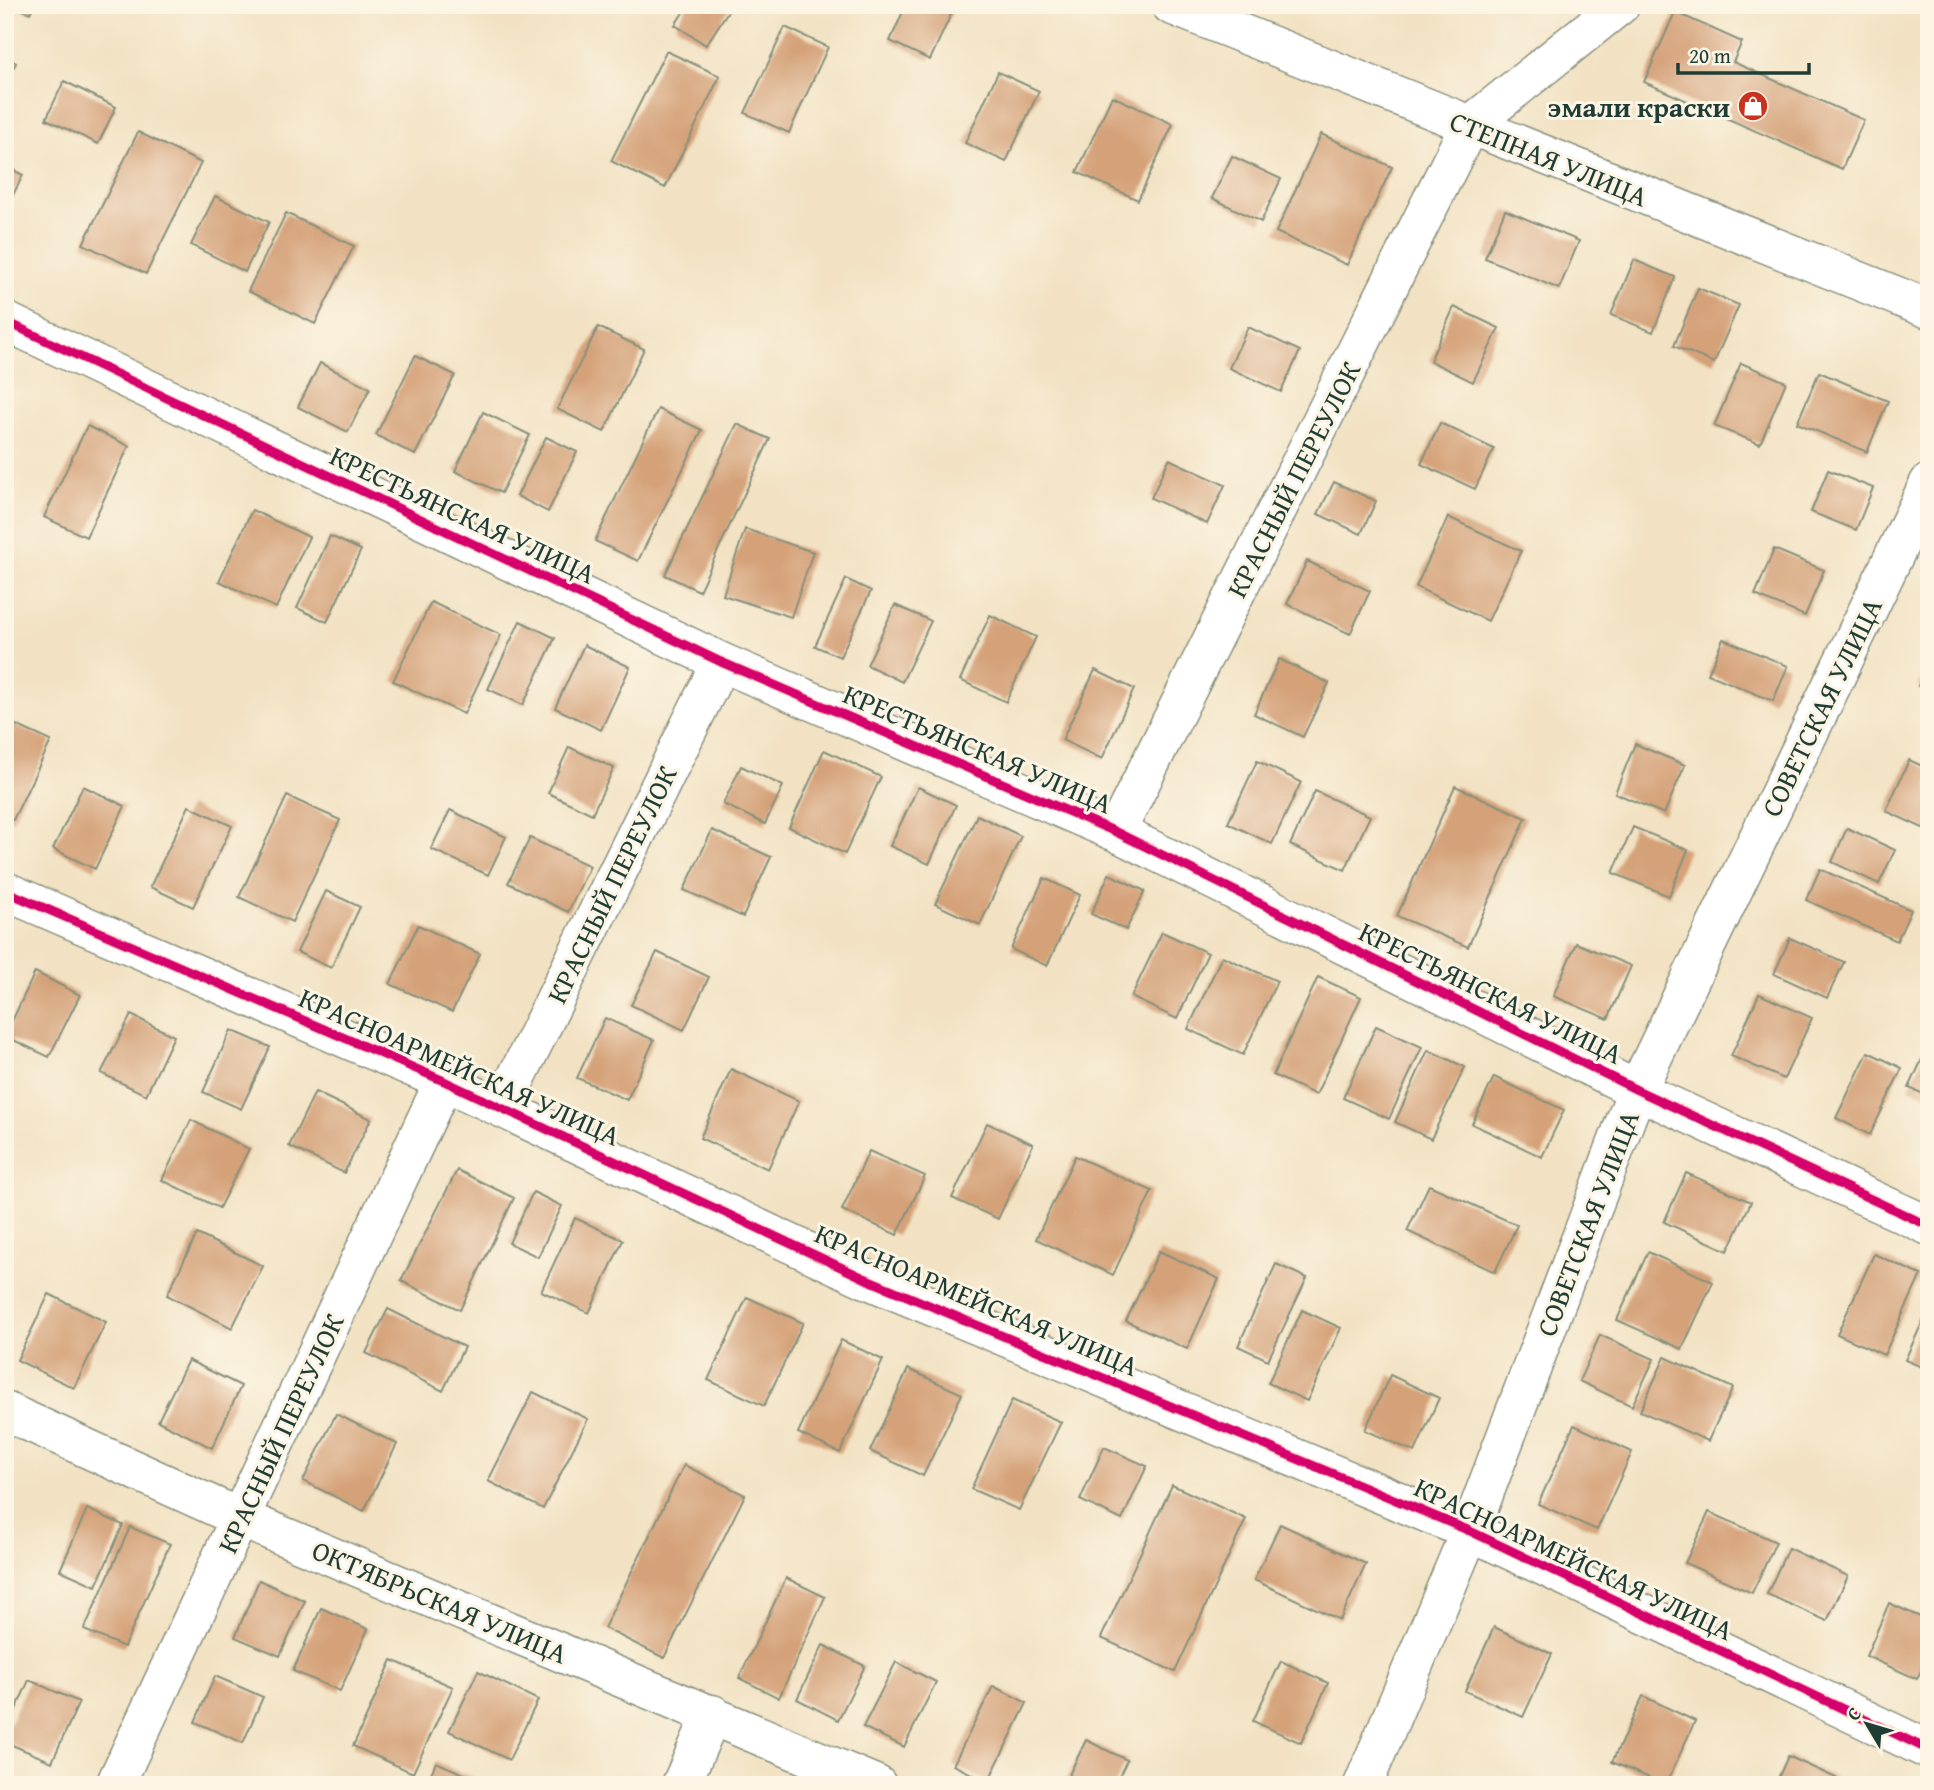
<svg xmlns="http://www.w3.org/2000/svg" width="1934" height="1790" viewBox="0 0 1934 1790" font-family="'Gentium Book Plus',serif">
<rect width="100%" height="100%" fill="#fcf5e5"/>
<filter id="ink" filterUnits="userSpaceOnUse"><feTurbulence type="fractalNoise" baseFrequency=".0143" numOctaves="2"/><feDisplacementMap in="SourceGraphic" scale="14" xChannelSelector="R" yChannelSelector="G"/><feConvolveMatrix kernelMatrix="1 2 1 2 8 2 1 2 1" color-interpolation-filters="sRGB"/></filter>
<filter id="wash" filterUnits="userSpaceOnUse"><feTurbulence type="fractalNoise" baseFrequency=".00686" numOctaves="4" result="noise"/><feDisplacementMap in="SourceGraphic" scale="28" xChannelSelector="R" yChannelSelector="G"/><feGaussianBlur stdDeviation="1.57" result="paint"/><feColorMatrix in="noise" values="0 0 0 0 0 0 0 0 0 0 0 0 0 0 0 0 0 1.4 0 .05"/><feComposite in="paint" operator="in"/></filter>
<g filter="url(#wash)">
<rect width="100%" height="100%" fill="#f2e2c3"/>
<g id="blocks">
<path fill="#d4a178" d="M13,5H34L30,13Z
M688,5H732L706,45L675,25Z
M906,5H949L954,8L930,60L890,41Z
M1675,12L1742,42L1733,62L1864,120L1842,169L1644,82Z
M785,27L828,47L789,133L745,113Z
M666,51L720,76L665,188L611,161Z
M5,57L16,63L5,84Z
M998,72L1039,91L1006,162L965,143Z
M64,81L116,107L98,144L46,119Z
M1112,96L1173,124L1138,200L1077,172Z
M138,132L201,163L146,274L83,244Z
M1321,134L1392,167L1347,265L1276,232Z
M1232,156L1281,179L1261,222L1212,198Z
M5,166L23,175L5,211Z
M215,196L269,222L245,272L191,245Z
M1505,210L1579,241L1559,289L1485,258Z
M286,213L354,246L315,324L248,291Z
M1634,260L1675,277L1653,332L1611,315Z
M1698,288L1739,305L1714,363L1674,346Z
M1454,307L1499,328L1473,382L1430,361Z
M598,327L644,349L604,432L557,409Z
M1248,327L1300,351L1281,392L1229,368Z
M415,356L455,375L415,455L376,435Z
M320,363L370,388L348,432L298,407Z
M1741,363L1786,382L1760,444L1714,426Z
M1819,372L1888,401L1867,452L1797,423Z
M658,409L702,430L638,561L595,541Z
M483,412L530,435L501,493L455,471Z
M1440,423L1494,449L1475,489L1421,464Z
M737,424L770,439L699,591L665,575Z
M87,426L129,446L86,537L44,517Z
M546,437L577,452L548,512L517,496Z
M1169,459L1225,485L1207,524L1151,498Z
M1828,470L1873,488L1856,530L1811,512Z
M1334,482L1376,501L1361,534L1318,514Z
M252,510L309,537L276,608L219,581Z
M1448,517L1521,551L1488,621L1416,587Z
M745,529L813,552L791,617L723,595Z
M330,536L361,550L327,622L297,608Z
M1774,549L1824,570L1805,616L1755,595Z
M1307,561L1370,591L1350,634L1287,604Z
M846,579L871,591L840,657L815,646Z
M431,602L501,635L464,714L393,681Z
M895,605L931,621L902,682L867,665Z
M990,615L1036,637L1006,702L960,680Z
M520,621L555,638L523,705L488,689Z
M1723,639L1788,666L1773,701L1708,674Z
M584,645L630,667L601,730L555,708Z
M1279,659L1329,683L1303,737L1254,714Z
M1929,663V691L1918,686Z
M1095,670L1134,689L1102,759L1062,740Z
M5,720L51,741L13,820L5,817Z
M1635,744L1685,765L1664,814L1615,793Z
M569,747L614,768L592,814L548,793Z
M824,750L881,777L845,854L789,827Z
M1909,760L1929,769V831L1886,811Z
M1257,761L1301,782L1272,844L1228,823Z
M741,766L783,786L765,824L723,804Z
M83,786L125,806L95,869L53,849Z
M1455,786L1526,818L1468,947L1397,916Z
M918,787L956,805L929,864L890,846Z
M1315,791L1370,816L1345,870L1290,845Z
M287,796L340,820L292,922L239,897Z
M189,806L232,826L193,907L150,887Z
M450,810L506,837L488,875L431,849Z
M977,815L1021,836L980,925L935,904Z
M1633,827L1688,850L1669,896L1613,873Z
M1847,828L1895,850L1879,884L1832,862Z
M712,830L771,857L743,917L684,890Z
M530,838L590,866L568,912L508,883Z
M1820,869L1911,910L1897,941L1806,900Z
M1109,874L1145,891L1126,930L1091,914Z
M1044,878L1080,895L1047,966L1011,949Z
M326,891L360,907L331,968L297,952Z
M418,925L480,954L452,1012L390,984Z
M1162,932L1208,953L1177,1019L1131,997Z
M1790,938L1844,962L1827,998L1774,974Z
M1576,943L1631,966L1608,1019L1553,996Z
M657,952L709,977L684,1030L631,1005Z
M1222,956L1277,981L1243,1055L1188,1029Z
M35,972L80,995L49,1057L5,1036Z
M1318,977L1361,997L1316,1095L1273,1075Z
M1759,994L1812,1018L1784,1079L1731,1056Z
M131,1015L174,1036L146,1095L101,1073Z
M605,1018L654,1040L627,1100L577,1078Z
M1376,1026L1422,1047L1389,1119L1343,1098Z
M231,1030L270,1047L241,1109L203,1092Z
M1929,1044V1096L1909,1088Z
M1428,1050L1465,1067L1431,1139L1395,1122Z
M1868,1052L1902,1068L1870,1135L1836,1118Z
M731,1069L799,1101L768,1169L700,1138Z
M1494,1077L1564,1110L1542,1157L1472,1124Z
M315,1092L371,1119L344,1173L289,1146Z
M191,1120L249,1149L219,1208L162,1180Z
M987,1123L1033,1144L998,1219L952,1198Z
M869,1151L925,1176L897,1235L842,1210Z
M1075,1156L1152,1191L1113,1275L1036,1239Z
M457,1170L514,1198L460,1310L401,1281Z
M1686,1173L1751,1202L1728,1251L1664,1222Z
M1429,1185L1517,1225L1495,1272L1407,1231Z
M533,1192L562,1206L538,1257L509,1243Z
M575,1218L623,1240L589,1313L541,1291Z
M197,1234L263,1266L232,1328L167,1295Z
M1159,1251L1219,1279L1187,1349L1126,1321Z
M1648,1252L1713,1282L1682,1349L1617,1320Z
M1874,1254L1921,1275L1884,1355L1837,1334Z
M1276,1264L1307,1278L1268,1360L1238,1346Z
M49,1294L106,1322L74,1388L17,1360Z
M747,1297L803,1323L764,1406L708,1380Z
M1929,1308V1370L1905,1360Z
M388,1309L464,1347L443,1391L366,1353Z
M1302,1310L1341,1328L1307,1401L1268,1383Z
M1600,1335L1654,1359L1632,1406L1579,1381Z
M841,1340L883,1360L840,1453L798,1433Z
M1665,1357L1733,1388L1708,1441L1640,1411Z
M188,1360L241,1386L212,1448L158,1421Z
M908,1369L962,1394L923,1476L870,1451Z
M1390,1375L1439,1398L1415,1452L1365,1430Z
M533,1392L588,1419L543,1509L488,1481Z
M1012,1400L1061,1422L1019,1510L971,1489Z
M336,1414L397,1444L364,1511L303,1481Z
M1574,1425L1632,1452L1597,1530L1538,1504Z
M1104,1447L1147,1466L1122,1520L1080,1500Z
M684,1465L745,1495L664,1658L604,1628Z
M1172,1485L1246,1519L1175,1672L1101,1638Z
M87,1509L123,1525L96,1586L60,1570Z
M1709,1512L1776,1542L1752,1593L1685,1563Z
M1280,1524L1366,1564L1340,1620L1254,1580Z
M130,1527L170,1544L124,1647L84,1630Z
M1788,1548L1848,1576L1827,1621L1767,1594Z
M786,1578L825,1597L779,1698L739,1678Z
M259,1580L305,1601L280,1656L235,1637Z
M1889,1603L1929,1621V1654L1917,1679L1866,1656Z
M321,1608L368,1629L340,1691L293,1671Z
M1494,1627L1552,1654L1523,1717L1465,1691Z
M823,1645L865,1666L838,1720L797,1699Z
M392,1660L453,1687L413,1773L353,1746Z
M1281,1661L1328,1683L1301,1743L1253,1721Z
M896,1662L936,1682L904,1747L863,1727Z
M478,1671L538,1700L509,1760L449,1731Z
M215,1676L263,1697L243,1743L195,1722Z
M29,1680L79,1702L52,1762L5,1742V1734Z
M993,1686L1027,1703L988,1782L953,1765Z
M1643,1696L1695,1721L1666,1785L1612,1762Z
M1086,1740L1127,1760L1115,1785H1064Z
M1788,1756L1836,1778L1833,1785H1775Z
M436,1762L489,1785H426Z"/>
</g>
</g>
<g filter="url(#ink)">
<use href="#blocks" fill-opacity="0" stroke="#88907c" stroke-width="2"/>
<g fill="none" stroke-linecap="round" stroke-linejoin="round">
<g stroke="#88907c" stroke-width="41">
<path id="minor" d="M5,321L721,662L1116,832L1637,1090L1929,1226
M1116,832L1469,126L1620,5
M5,891L444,1081L864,1278L1470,1531L1929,1750
M502,1107L721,662
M5,1411L240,1518L877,1785
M115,1785L444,1081
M681,1785L712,1714
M1363,1785L1470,1531L1637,1090L1929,483"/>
</g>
<g stroke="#88907c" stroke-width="41">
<path id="secondary" d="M1171,5L1929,309"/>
</g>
<use href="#minor" stroke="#fff" stroke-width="38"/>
<use href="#secondary" stroke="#fff" stroke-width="38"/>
<g stroke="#fcf5e5" stroke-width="13">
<path id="cycleway" d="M5,321L721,662L1116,832L1637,1090L1929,1226
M5,891L444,1081L864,1278L1470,1531L1929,1750"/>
</g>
<use href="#cycleway" stroke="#d6006c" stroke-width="9"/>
</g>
</g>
<defs>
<g id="shop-disc" transform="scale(1.575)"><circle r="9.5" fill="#c8321e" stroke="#fcf5e5"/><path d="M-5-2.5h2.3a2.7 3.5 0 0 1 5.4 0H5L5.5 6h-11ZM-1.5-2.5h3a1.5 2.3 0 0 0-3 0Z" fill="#fff"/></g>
</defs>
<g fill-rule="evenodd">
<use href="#shop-disc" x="1753" y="106"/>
</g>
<g text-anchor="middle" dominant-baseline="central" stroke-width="6" stroke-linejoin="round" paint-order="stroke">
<g font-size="28" font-weight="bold" fill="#1f3d34" stroke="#fcf5e5" text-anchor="end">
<text x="1730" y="106">эмали краски</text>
</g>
<g font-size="28" fill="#1f3d34" stroke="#fcf5e5">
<text transform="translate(1549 158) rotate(22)">СТЕПНАЯ УЛИЦА</text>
<text transform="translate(1293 479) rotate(-63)">КРАСНЫЙ ПЕРЕУЛОК</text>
<text transform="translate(463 514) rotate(25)">КРЕСТЬЯНСКАЯ УЛИЦА</text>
<text transform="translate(1821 707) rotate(-64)">СОВЕТСКАЯ УЛИЦА</text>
<text transform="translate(978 748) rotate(23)">КРЕСТЬЯНСКАЯ УЛИЦА</text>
<text transform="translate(611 884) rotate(-64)">КРАСНЫЙ ПЕРЕУЛОК</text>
<text transform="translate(1491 992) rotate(26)">КРЕСТЬЯНСКАЯ УЛИЦА</text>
<text transform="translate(460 1066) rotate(24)">КРАСНОАРМЕЙСКАЯ УЛИЦА</text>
<text transform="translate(1587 1223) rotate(-69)">СОВЕТСКАЯ УЛИЦА</text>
<text transform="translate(977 1299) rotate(23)">КРАСНОАРМЕЙСКАЯ УЛИЦА</text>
<text transform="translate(280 1433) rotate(-65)">КРАСНЫЙ ПЕРЕУЛОК</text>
<text transform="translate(1574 1558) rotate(25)">КРАСНОАРМЕЙСКАЯ УЛИЦА</text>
<text transform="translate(440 1601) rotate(23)">ОКТЯБРЬСКАЯ УЛИЦА</text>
</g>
</g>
<rect width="1934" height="1790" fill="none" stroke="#fcf5e5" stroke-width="28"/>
<g transform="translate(1867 1724) rotate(308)" stroke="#fcf5e5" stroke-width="5" paint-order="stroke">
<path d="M0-5L12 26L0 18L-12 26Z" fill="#1f3d34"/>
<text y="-10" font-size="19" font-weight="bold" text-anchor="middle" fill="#1f3d34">С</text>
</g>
<path d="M1678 63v10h131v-10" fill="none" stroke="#1f3d34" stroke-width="3.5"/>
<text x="1689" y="63" font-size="21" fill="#1f3d34" stroke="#fcf5e5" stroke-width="5" paint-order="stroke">20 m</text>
</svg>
